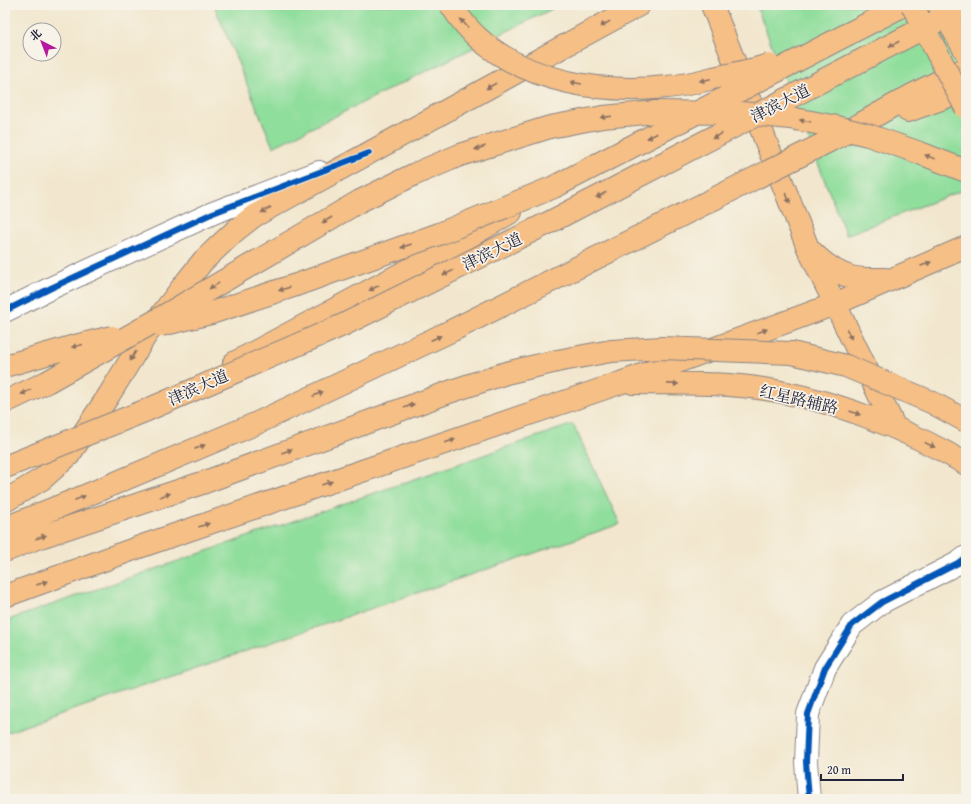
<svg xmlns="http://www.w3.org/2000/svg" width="971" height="804" viewBox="0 0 971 804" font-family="'Gentium Book Plus','Noto Serif SC',serif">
<rect width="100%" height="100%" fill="#f7f3e8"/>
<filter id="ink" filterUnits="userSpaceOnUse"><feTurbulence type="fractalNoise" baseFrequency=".025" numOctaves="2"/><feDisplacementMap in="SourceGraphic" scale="8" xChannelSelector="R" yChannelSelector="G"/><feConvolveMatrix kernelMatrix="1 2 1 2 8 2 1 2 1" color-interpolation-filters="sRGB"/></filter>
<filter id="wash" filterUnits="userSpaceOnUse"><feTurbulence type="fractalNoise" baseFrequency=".012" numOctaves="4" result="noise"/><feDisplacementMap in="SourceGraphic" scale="16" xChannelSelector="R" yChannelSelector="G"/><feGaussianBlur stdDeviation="0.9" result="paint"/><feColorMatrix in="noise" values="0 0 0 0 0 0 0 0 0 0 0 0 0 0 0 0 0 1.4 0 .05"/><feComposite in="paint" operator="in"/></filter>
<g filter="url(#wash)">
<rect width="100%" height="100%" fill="#f2e7ce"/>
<path fill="#90de9c" stroke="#59806c" d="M214,5H560L273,147Z
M756,5H966V189L846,235Z
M573,424L620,524L5,733V621Z"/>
</g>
<g filter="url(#ink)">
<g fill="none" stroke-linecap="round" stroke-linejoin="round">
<g stroke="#8a8484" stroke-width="24">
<path id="minor" d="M5,311L51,288L213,213L319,172
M809,799L806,762L808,714L825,668L852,625L882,602L958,563L966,557"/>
</g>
<g stroke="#8a8484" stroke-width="24">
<path id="major" d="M712,5L808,248L895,428
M812,252C822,262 836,273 851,277C862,280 875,279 885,279
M633,383C677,384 721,382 764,389C831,399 908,429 966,464
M5,501L42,479L69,455L109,395L146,335L187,281L203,261L220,245L236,230L254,216L639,5
M5,596L145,545L620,383L835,304L966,247"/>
</g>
<g stroke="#8a8484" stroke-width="24">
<path id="highway" d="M848,34L904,5
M908,111L966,90
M841,135L912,95L966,68
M234,363L453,246L511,212
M5,402L47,382"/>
</g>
<use href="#minor" stroke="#fff" stroke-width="22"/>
<use href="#major" stroke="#f5bf86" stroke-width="22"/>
<use href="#highway" stroke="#f5bf86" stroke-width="22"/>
<g stroke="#8a8484" stroke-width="24" stroke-linecap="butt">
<path id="highway-bridge" d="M451,5C458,16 467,28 478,38C528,82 601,94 666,87C682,86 698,82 713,78C732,74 751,71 769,65
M912,5L966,108
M939,5L966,52
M161,325L211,313L296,285L439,234L554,187L848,34
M5,366L71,347L112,337
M47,382L145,327L360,201L415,174L460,155L550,127L603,117L656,112L741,113L790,118L832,126L868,135L920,153L966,171
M5,467L147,410L343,325L550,222L966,6
M5,528L80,498L255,424L453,330L841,135
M5,551L37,538L205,482L452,391L506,373L557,361L611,351L662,348L792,353L846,366L931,402L966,421"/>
</g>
<use href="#highway-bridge" stroke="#f5bf86" stroke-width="22"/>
<g stroke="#f7f3e8" stroke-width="8">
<path id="cycleway" d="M5,311L51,288L213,213L369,153
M809,799L806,762L808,714L825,668L852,625L882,602L958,563L966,557"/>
</g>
<use href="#cycleway" stroke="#0057b8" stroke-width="6"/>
</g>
<defs><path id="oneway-solid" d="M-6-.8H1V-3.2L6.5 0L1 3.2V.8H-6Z"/></defs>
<g fill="#8c7060">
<use href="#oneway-solid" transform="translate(464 23) rotate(-132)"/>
<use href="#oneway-solid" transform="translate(605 24) rotate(151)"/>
<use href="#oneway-solid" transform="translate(894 44) rotate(153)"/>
<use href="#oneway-solid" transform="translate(705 80) rotate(168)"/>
<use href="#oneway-solid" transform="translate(576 83) rotate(-170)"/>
<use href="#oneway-solid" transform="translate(491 86) rotate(151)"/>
<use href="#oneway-solid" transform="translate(606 117) rotate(173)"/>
<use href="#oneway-solid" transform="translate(805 121) rotate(-170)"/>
<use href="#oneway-solid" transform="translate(652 136) rotate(153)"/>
<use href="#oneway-solid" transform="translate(717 136) rotate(153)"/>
<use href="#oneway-solid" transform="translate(480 148) rotate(161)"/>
<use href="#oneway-solid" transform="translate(930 157) rotate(-158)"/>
<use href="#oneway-solid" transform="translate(601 195) rotate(153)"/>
<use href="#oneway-solid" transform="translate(788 198) rotate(69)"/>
<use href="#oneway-solid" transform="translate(266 210) rotate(151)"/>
<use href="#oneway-solid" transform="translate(327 220) rotate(150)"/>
<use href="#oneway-solid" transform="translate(406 246) rotate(160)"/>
<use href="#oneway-solid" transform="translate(926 264) rotate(-23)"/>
<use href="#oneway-solid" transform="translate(448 273) rotate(154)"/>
<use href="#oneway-solid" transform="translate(214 286) rotate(149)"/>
<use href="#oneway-solid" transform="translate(374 288) rotate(152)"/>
<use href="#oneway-solid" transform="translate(284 289) rotate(162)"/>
<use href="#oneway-solid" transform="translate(762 331) rotate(-20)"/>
<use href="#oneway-solid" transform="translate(849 334) rotate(64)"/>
<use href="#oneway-solid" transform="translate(436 338) rotate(-25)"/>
<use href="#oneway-solid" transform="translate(77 346) rotate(166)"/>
<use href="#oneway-solid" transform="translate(133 356) rotate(121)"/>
<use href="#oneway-solid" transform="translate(673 384) rotate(1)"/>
<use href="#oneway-solid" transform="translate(26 392) rotate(154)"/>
<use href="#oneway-solid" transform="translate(318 394) rotate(-25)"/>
<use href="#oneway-solid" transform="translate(409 406) rotate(-20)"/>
<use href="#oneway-solid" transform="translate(855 413) rotate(20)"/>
<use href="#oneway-solid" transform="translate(450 441) rotate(-19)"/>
<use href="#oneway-solid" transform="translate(930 445) rotate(26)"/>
<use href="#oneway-solid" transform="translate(200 447) rotate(-23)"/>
<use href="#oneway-solid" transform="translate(287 451) rotate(-20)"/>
<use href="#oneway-solid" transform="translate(327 483) rotate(-19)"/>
<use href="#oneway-solid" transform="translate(165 495) rotate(-19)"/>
<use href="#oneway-solid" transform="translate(80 498) rotate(-22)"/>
<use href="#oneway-solid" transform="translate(204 525) rotate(-19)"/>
<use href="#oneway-solid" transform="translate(41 537) rotate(-19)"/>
<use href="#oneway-solid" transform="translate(42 583) rotate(-20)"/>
</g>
</g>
<g text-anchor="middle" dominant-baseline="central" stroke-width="3.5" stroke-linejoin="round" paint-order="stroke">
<g font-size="16" fill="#22223b" stroke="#f7f3e8">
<text transform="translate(780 103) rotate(-27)">津滨大道</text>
<text transform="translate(492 251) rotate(-26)">津滨大道</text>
<text transform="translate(198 387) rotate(-24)">津滨大道</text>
<text transform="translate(799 399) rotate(13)">红星路辅路</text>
</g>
</g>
<rect width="971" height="804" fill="none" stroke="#f7f3e8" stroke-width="20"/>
<g transform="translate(42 42) rotate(318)"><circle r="19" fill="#f7f3e8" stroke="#a29fa3"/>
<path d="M0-3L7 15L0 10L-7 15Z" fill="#b5179e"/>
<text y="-6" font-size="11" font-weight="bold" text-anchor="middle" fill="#22223b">北</text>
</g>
<path d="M821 774v6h82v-6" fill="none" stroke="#22223b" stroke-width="2"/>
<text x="827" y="774" font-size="12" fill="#22223b" stroke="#f7f3e8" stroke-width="3" paint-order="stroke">20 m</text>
</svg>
